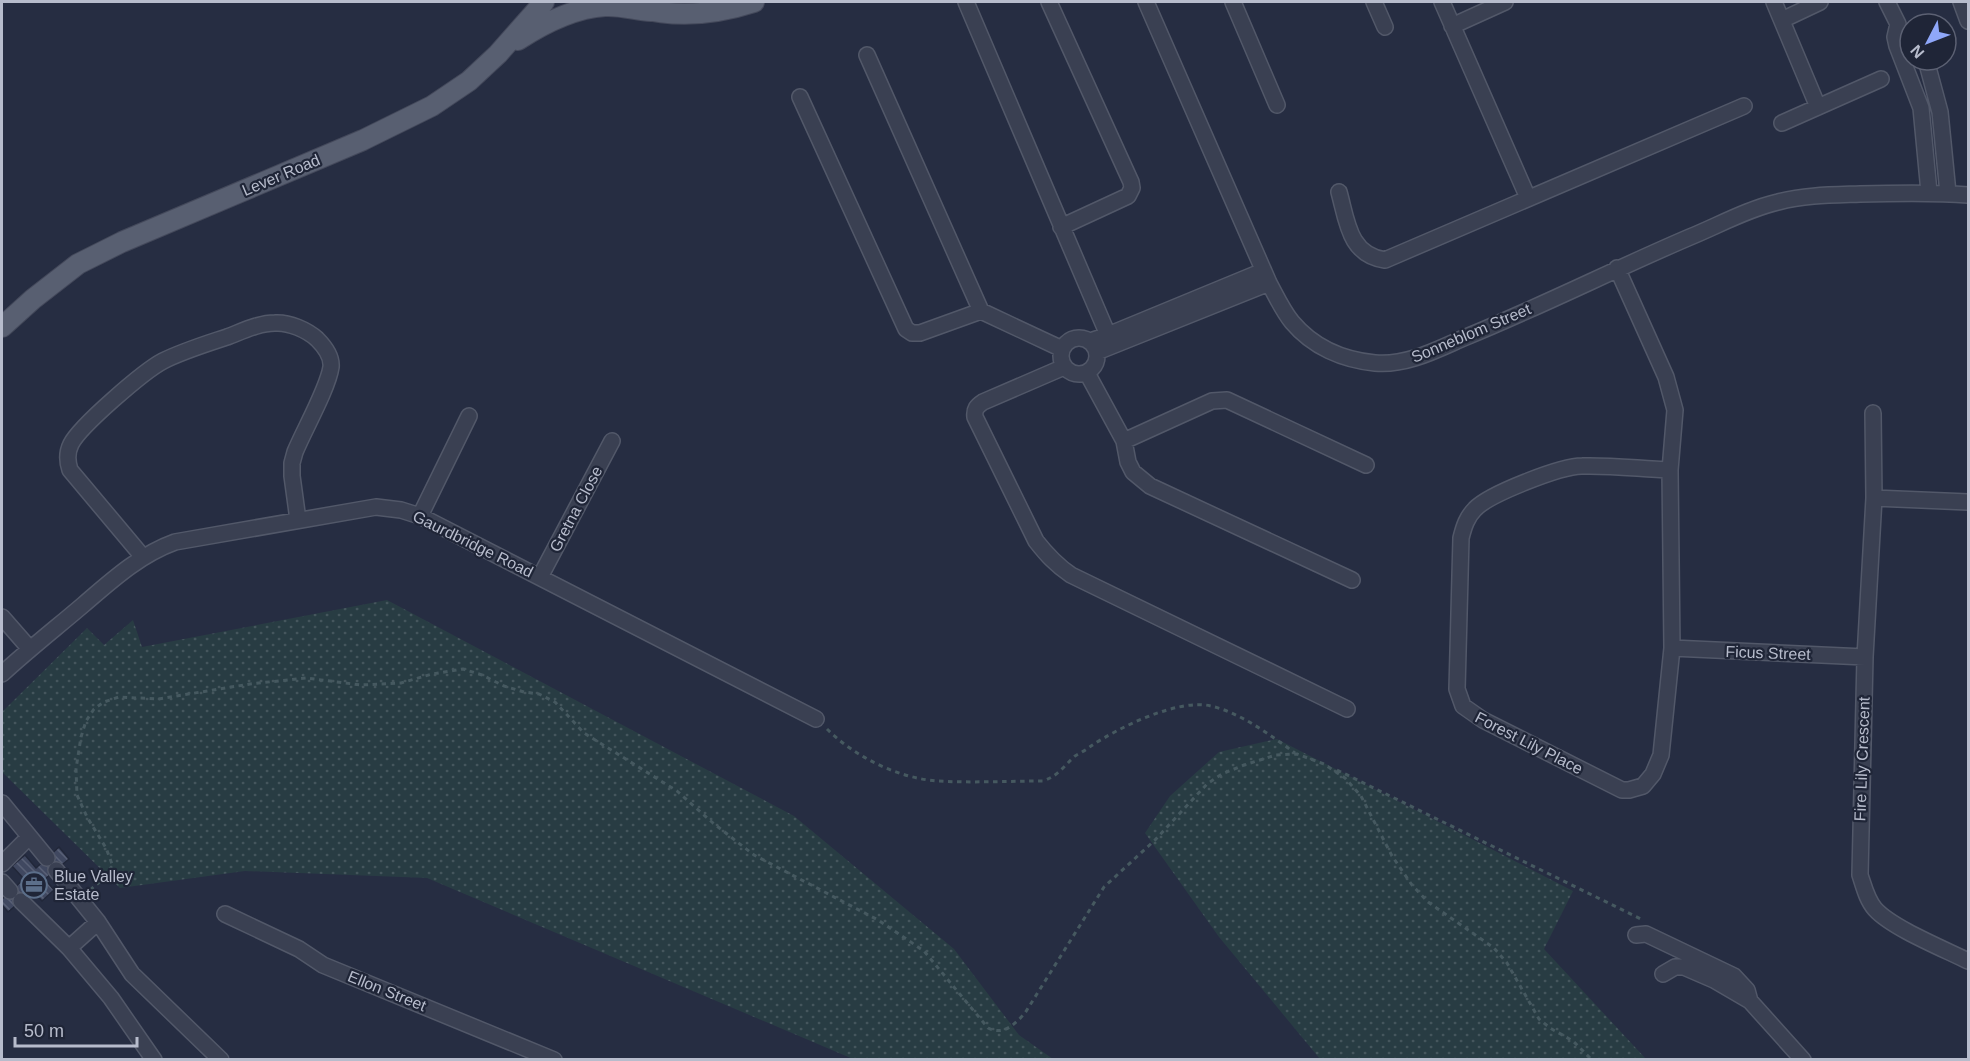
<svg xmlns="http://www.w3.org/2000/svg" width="1970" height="1061" viewBox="0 0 1970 1061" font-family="Arial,sans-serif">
<defs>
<pattern id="grass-dots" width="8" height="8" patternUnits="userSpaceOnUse" patternTransform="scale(1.5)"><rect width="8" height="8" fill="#283c43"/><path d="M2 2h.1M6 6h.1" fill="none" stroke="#45565d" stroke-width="1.8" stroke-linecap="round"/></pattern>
<pattern id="building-back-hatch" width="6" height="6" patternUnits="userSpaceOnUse" patternTransform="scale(1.5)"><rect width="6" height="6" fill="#404860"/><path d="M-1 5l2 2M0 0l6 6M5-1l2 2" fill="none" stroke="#596076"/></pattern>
</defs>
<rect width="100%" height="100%" fill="#262d42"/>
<path fill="url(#grass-dots)" d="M387,600L794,816L954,949L1019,1035L1053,1059H853L427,878L245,871L120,888L2,772V712L87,628L104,645L133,620L142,647Z
M1277,739L1573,891L1544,949L1646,1059H1320L1219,937L1145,833L1170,796L1219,752Z"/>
<path fill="url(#building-back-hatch)" stroke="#212739" stroke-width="1.5" d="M59,847L69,859L45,879L54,890L42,901L33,891L8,912L2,905V899L24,879L12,866L25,855L36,868Z"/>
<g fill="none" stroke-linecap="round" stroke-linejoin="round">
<g stroke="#525869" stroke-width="18">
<path id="minor" d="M966,2L1108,335
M1049,2L1131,182L1132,188L1128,196L1061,227
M1146,2L1269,283C1276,296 1283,311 1292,322C1313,347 1343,360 1375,363C1407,366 1438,349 1466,337C1542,306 1615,269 1690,237C1719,225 1748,209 1778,202C1805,195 1832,195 1860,194C1896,193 1932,192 1968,195
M1233,2L1277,105
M1374,2L1385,27
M1442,2L1528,198
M1774,2L1818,107
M1887,2L1898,24L1895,37L1897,46L1921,108L1929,192
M1961,2L1968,21
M1782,20L1820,2
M1452,26L1505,2
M867,55L981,311L1062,349
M1926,60L1940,112L1948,193
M800,97L906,329L912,333H920L981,311
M1782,123L1881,79
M1339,192C1347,221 1349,255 1385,260L1744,106
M1617,268L1666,377L1675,410L1670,470L1672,648L1661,755L1653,774L1643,786L1629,790H1622L1483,720L1463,706L1457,689L1461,538C1464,526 1467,517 1475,509C1489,494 1561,466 1582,466C1611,465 1641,469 1670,470
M1061 356a18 18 0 1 1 36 0a18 18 0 1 1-36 0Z
M1090,341L1108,335L1263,271
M1097,352L1269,283
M1064,367L983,402C977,406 974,409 975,417L1036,541C1047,555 1056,565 1071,575L1347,709
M1087,373L1124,441L1128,462L1133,472L1150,486L1352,580
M1873,413L1874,498L1865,657L1860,875C1864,887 1867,900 1875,909C1892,928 1944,949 1968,961
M1124,441L1212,401L1227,400L1366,465
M1874,498L1968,502
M420,516L469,416
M143,557L70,470C67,461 67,452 71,444C80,426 144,371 163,361C183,351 206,344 227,337C243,331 259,323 275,323C289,322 307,330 317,339C324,346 332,357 331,367C328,388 304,430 295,452L292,463V476L298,520
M540,577L612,441
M2,617L30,649
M1672,648L1865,657
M2,674C28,650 56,628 83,605C111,581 139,555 175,542L376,507L401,510L420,516L816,719
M2,803L47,858
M2,864L29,837
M56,870L98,922L132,974L221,1060
M2,882L10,891
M21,901L69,948L111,998L154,1060
M225,914L299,949L323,965L554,1060
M1636,935L1646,934L1734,976L1747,990L1750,1001
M69,948L98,922
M1663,974L1675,967H1684L1714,980L1750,1001L1803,1060"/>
</g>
<g stroke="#44495b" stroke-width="22">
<path id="major" d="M639,8C677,18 717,14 754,2
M518,40C544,23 573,8 605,6C620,5 636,10 651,11
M2,327L33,299L78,264L122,242L363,140L432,106L469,81L498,54L544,2"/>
</g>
<path stroke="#465960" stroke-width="3" stroke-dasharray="4.5 4.5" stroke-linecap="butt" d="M827,729C855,757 898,778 937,781C972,783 1008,781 1043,781C1058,776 1064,766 1075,756C1080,753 1086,750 1091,746C1118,728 1178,698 1211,706C1241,713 1270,735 1295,753
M1337,770L1641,919
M90,890L108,875L112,864L106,848L87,817L77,795L76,769L81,737L86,721L94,709L104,702L119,697L158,699L250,684L306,678L361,685L401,683L432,674L463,669L482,675L504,686L524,692L539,694L555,702L584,733L677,791L713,823L754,855L878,920L924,951L988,1028C1004,1036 1015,1024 1025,1013L1104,887L1155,840L1207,784L1222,774L1244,765L1276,755L1297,754L1324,764L1345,778L1361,796L1392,856L1412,885L1428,902L1494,948L1507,963L1539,1019L1550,1028L1573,1041L1592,1060"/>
<use href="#minor" stroke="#3a4052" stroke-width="15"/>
<use href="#major" stroke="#585f71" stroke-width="20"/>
</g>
<defs>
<g id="office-ring" transform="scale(1.35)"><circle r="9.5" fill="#1f2537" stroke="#5c6f8a" stroke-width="1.5"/><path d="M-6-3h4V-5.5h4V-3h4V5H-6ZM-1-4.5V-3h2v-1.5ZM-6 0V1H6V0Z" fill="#5c6f8a"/></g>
</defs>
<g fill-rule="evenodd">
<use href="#office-ring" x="34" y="885"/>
</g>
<g text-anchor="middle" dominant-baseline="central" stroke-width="4.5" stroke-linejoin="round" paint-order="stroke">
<g font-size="16" fill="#b7bccc" stroke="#1f2537">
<text transform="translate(281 175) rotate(-23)">Lever Road</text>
<text transform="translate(1471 333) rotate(-23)">Sonneblom Street</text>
<text transform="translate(576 509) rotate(-62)">Gretna Close</text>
<text transform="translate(473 544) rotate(26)">Gaurdbridge Road</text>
<text transform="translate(1768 653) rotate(2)">Ficus Street</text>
<text transform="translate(1529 743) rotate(27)">Forest Lily Place</text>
<text transform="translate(1862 759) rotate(-88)">Fire Lily Crescent</text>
<text transform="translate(387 991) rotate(22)">Ellon Street</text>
</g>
<g font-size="16" fill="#b7bccc" stroke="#1f2537" text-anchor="start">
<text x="54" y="876">Blue Valley<tspan x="54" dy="18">Estate</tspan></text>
</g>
</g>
<rect width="1970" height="1061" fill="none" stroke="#b7bccc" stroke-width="6"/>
<g transform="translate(1928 42) rotate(228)"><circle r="28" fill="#1f2537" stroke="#5c6173" stroke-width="1.5"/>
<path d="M0-4.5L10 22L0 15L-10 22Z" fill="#8fa7f9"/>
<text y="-9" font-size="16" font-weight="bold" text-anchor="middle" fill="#b7bccc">N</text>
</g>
<path d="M15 1037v9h122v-9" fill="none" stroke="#b7bccc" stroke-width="3"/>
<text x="24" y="1037" font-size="18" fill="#b7bccc" stroke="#1f2537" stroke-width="4.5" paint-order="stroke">50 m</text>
</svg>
